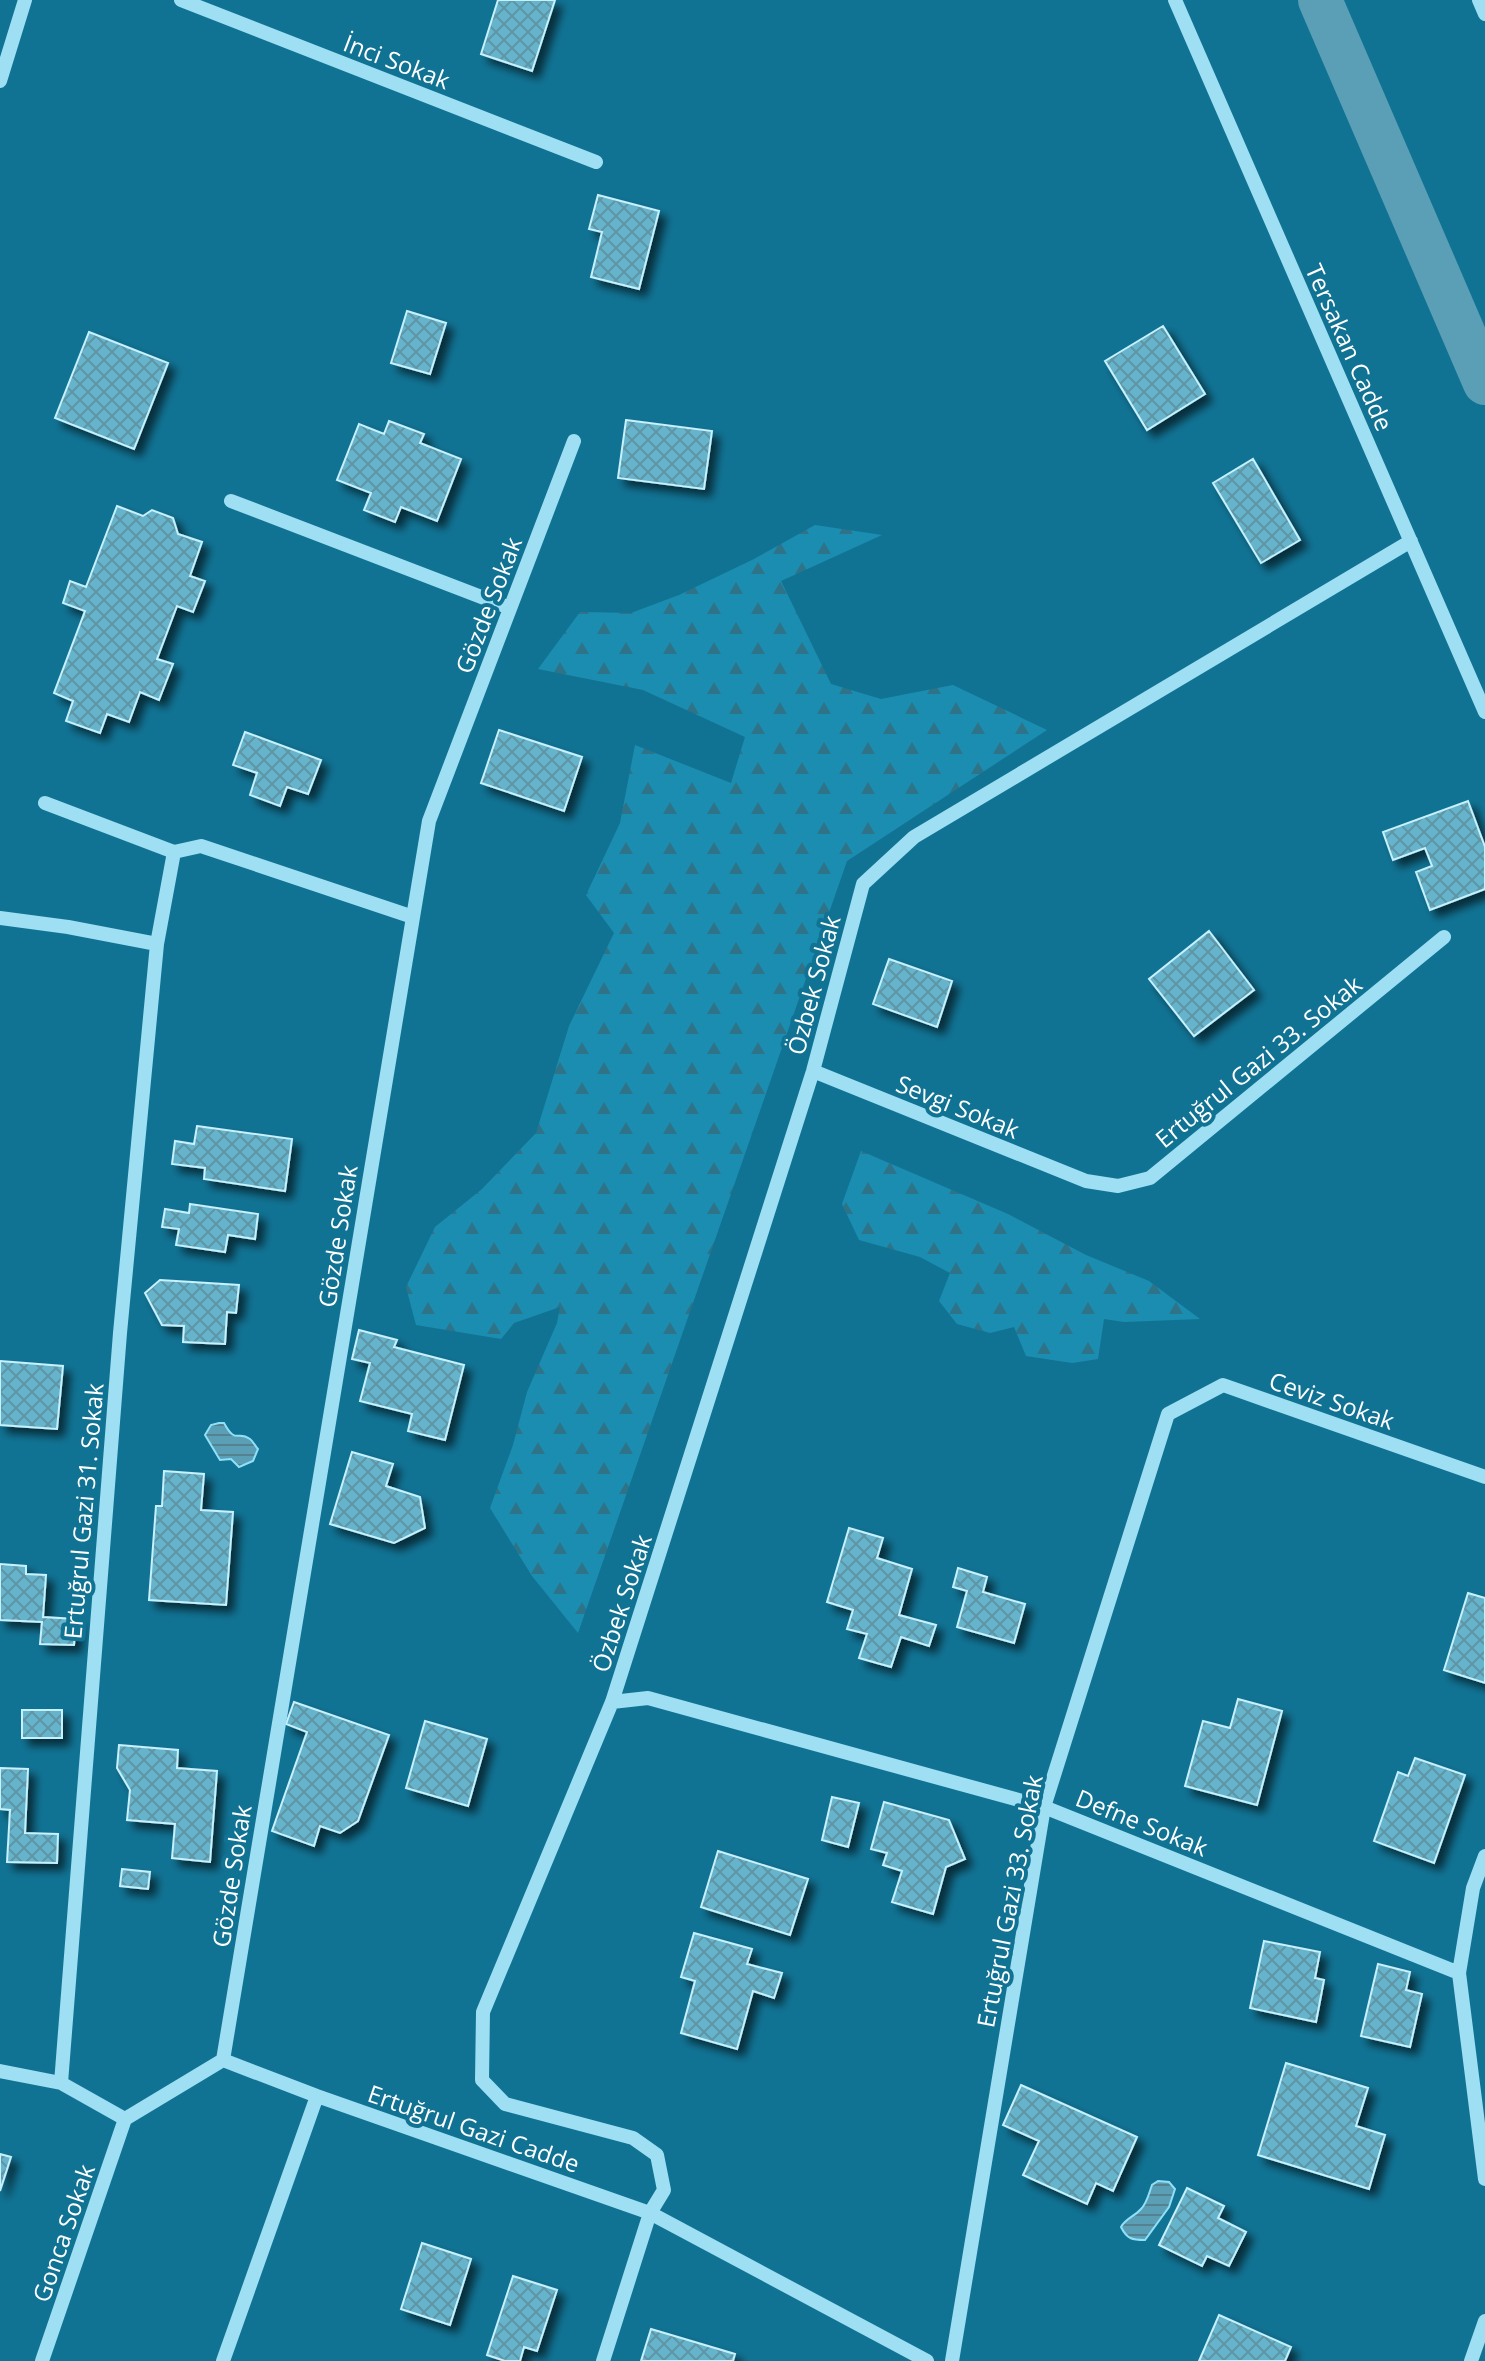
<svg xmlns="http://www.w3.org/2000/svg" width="1485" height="2361" viewBox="0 0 1485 2361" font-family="'Open Sans',sans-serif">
<defs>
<pattern id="forest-firs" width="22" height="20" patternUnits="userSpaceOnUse" patternTransform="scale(2)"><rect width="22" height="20" fill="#1b8db0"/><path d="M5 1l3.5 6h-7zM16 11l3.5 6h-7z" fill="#2f7388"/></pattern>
<pattern id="water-rules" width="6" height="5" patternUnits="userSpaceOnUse" patternTransform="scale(2)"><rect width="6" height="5" fill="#5a9fb5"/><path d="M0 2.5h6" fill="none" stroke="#558290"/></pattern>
<pattern id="building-cross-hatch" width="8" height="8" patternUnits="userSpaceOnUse" patternTransform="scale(2)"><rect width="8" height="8" fill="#66b4cb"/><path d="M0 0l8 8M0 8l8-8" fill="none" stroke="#5e95a5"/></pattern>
<filter id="shadow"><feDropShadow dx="7" dy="7" stdDeviation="4" flood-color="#0009"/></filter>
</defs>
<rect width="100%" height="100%" fill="#117394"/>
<path fill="url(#forest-firs)" d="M815,525L882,535L781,581L831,684L881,699L953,685L1047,730L847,861L578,1633L532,1576L490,1508L513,1445L527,1392L557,1323L560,1307L514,1323L501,1339L416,1325L406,1287L435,1227L482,1189L536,1133L569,1026L614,933L586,895L620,823L635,745L731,783L745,737L643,690L538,669L580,612L631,613L679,595L754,559Z
M861,1151L1008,1214L1086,1255L1149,1281L1200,1319L1124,1322L1104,1319L1098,1359L1072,1363L1026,1356L1014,1327L990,1333L957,1324L939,1301L950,1273L920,1257L859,1240L842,1204Z"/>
<path fill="url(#water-rules)" stroke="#90e0f7" stroke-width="2" d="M219,1423H224C236,1445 237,1430 250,1439C253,1441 255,1446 258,1449L253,1461L239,1467L231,1459L220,1460L205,1435L211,1425Z
M1158,2181L1169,2182L1175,2189L1169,2207L1145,2240C1132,2240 1127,2239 1121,2227C1126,2218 1134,2217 1141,2209C1147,2203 1149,2193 1152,2185Z"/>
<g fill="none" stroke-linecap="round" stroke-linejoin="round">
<path stroke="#5a9fb5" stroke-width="44" d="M1320,0L1485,383"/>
</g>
<path fill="url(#building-cross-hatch)" stroke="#c6f1fe" stroke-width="2" filter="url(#shadow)" d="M498,0H555L532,71L481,54Z
M598,195L659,211L639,289L591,277L602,232L589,229Z
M407,311L446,323L430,374L391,363Z
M1163,326L1205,394L1147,430L1105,361Z
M89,332L168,363L134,449L55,418Z
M626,420L712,431L704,489L618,478Z
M389,421L424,434L420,443L461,459L437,521L401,507L395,522L364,510L371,493L337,480L359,424L384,434Z
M1253,459L1300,540L1261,563L1213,483Z
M117,506L143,516L152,510L173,518L178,534L202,542L190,576L205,581L193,612L177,606L157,659L173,664L159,700L140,692L129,722L107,714L100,733L66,721L73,701L54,693L85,611L63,603L70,581L86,587Z
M499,730L582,757L564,811L481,783Z
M245,732L321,760L308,794L287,787L280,806L250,795L257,773L233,765Z
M1468,801L1485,847V889L1430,910L1416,872L1432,866L1425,848L1393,860L1383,832Z
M1209,931L1254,990L1194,1036L1149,979Z
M889,959L952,981L937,1027L873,1004Z
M197,1126L292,1139L285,1191L204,1179L205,1168L172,1164L175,1141L194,1144Z
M190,1204L258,1214L255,1239L228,1235L225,1252L176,1245L179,1229L162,1227L165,1209L189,1213Z
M160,1280L239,1285L236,1313L227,1312L225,1344L183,1342L184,1326L162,1325L145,1293Z
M359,1330L397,1340L394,1347L464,1365L445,1440L408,1431L412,1414L360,1401L370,1363L352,1359Z
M0,1361L63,1366L57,1429L0,1425Z
M352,1452L393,1464L386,1486L420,1497L425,1528L394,1543L330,1524Z
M164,1471L204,1474L201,1510L233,1512L226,1605L149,1600L156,1506H162Z
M849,1528L883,1538L877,1558L912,1569L899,1615L936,1625L929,1646L901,1637L891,1667L859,1658L867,1634L847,1629L853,1610L827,1602Z
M0,1564L26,1566V1574L46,1575L43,1617L76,1619L74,1645L40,1644L42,1622L0,1620Z
M958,1568L987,1577L983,1592L1025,1604L1014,1643L957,1627L967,1591L953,1587Z
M1468,1593L1485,1598V1683L1444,1670Z
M1238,1699L1282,1711L1257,1805L1185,1786L1203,1721L1230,1728Z
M294,1702L389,1735L358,1821L340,1833L320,1826L314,1846L272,1831L307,1732L286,1724Z
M22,1710H62V1738H22Z
M425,1721L487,1739L468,1806L406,1788Z
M119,1745L178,1750L177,1768L217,1771L210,1862L172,1858L175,1824L127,1820L130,1790L117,1768Z
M1415,1758L1465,1775L1434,1863L1374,1841L1398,1772L1408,1776Z
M0,1768L28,1769L25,1833L58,1834L57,1863L7,1862L10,1810L0,1809Z
M832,1797L859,1803L848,1847L822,1840Z
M884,1802L949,1820L965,1859L946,1867L933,1914L892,1902L902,1871L883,1865L887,1853L871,1849Z
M718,1851L808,1879L790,1935L701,1907Z
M122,1869L150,1872L148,1889L120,1886Z
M694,1933L752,1949L747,1964L782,1973L774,1998L753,1991L737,2049L681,2033L695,1981L681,1977Z
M1264,1941L1320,1952L1315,1978L1324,1980L1316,2022L1250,2008Z
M1378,1964L1410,1972L1406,1990L1422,1994L1410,2047L1361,2036Z
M1286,2063L1368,2088L1356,2126L1385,2135L1369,2189L1258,2155Z
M1021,2085L1137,2137L1113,2191L1096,2183L1087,2204L1023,2175L1039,2141L1003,2125Z
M0,2154L11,2157L0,2191Z
M1187,2188L1224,2206L1218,2218L1246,2232L1229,2266L1207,2256L1202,2266L1159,2245Z
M422,2243L471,2259L450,2325L401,2309Z
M513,2276L557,2290L537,2351L524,2347L520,2361H505L487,2355Z
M1219,2315L1291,2347L1285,2361H1199Z
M651,2329L735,2354L733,2361H641Z"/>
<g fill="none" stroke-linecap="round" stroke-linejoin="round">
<path stroke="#9edff3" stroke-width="14" d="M181,0L596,162
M1175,0L1485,712
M1479,0L1485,14
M0,81L25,0
M231,501L510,608
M45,803L174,852
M0,918L68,927L157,944
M813,1071L1086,1181L1118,1186L1150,1178L1444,937
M612,1702L648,1698L1044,1807L1459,1973
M1485,1856L1473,1888L1459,1973L1485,2179
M223,2060L429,821L574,441
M0,2071L61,2083L125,2119L223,2060L317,2096L650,2213L927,2361
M61,2083L120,1333L157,944L174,852L201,846L413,917
M42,2361L125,2119
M223,2361L317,2096
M603,2361L650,2213L664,2190L657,2155L633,2138L505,2104L482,2080L483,2012L612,1702L813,1071L863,884L914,837L1411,541
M952,2361L1044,1807L1168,1414L1223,1385L1485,1477
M1471,2361L1485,2321"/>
</g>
<g text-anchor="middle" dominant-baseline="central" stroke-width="8" stroke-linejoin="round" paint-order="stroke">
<g font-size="24" fill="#fff" stroke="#117394">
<text transform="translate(397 61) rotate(21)">İnci Sokak</text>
<text transform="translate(1350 347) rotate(66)">Tersakan Cadde</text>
<text transform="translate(488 605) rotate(-69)">Gözde Sokak</text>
<text transform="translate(813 985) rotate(-75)">Özbek Sokak</text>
<text transform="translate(1258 1061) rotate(-39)">Ertuğrul Gazi 33. Sokak</text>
<text transform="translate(958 1106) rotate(22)">Sevgi Sokak</text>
<text transform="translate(337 1236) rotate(-81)">Gözde Sokak</text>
<text transform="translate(1332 1400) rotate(19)">Ceviz Sokak</text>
<text transform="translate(83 1511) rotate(-85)">Ertuğrul Gazi 31. Sokak</text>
<text transform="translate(621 1603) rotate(-72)">Özbek Sokak</text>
<text transform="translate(1142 1822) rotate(22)">Defne Sokak</text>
<text transform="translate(231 1876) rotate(-81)">Gözde Sokak</text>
<text transform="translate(1009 1901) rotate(-79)">Ertuğrul Gazi 33. Sokak</text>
<text transform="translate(474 2128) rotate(19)">Ertuğrul Gazi Cadde</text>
<text transform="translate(63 2233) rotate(-71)">Gonca Sokak</text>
</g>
</g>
</svg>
